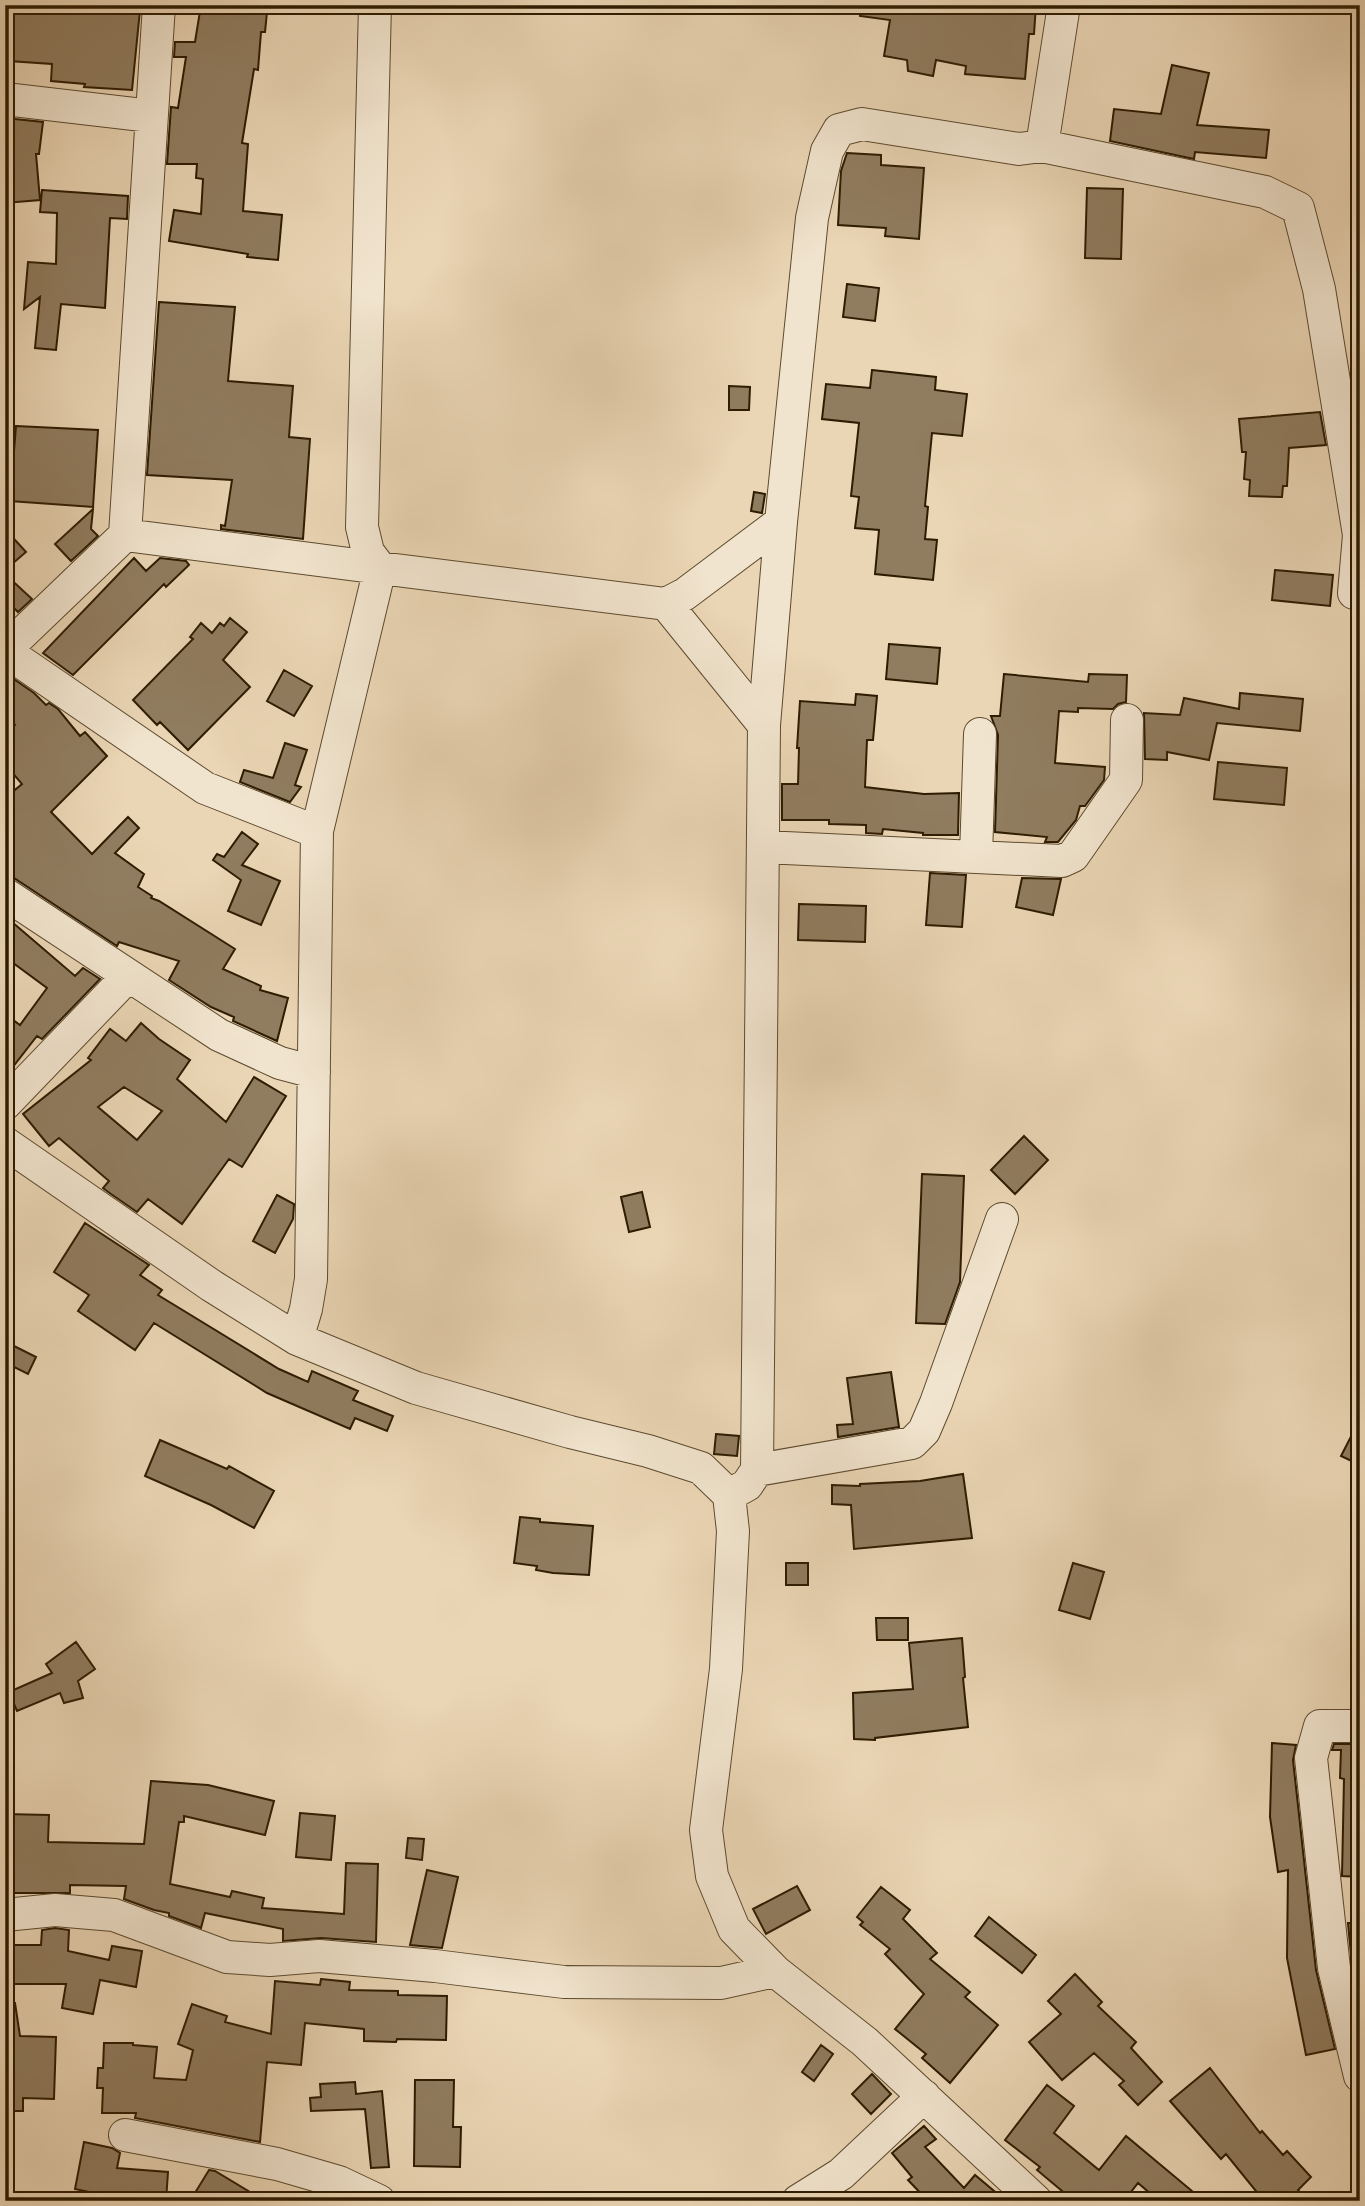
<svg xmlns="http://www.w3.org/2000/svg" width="1365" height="2206" viewBox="0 0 1365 2206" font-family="Alegreya,serif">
<rect width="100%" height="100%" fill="#ead5b4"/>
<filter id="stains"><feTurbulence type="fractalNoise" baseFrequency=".00286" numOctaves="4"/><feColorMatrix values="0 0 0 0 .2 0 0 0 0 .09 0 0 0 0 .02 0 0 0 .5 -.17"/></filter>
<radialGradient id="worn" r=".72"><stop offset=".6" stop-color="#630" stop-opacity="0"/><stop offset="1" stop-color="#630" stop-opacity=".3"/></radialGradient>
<path fill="#907c5f" stroke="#2e1c02" stroke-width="2" fill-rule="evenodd" d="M13,5H85L140,10L132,90L84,87L85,84L51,81L52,64L9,61Z
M201,5H263L262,12H267L265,32H261L258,70L254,69L242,143L248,144L243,211L282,215L278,260L247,257L248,254L169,241L174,210L201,214L203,179L196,178L197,164H167L171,107L178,108L186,57H174L175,42H195Z
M861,5H1036L1034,34H1029L1025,79L965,74L966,66L936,60L933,76L908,71L907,60L884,56L890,20L860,16Z
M1172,65L1209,73L1197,125L1269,130L1266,158L1195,152L1194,159L1110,141L1114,109L1161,114Z
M5,118L43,122L39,154H36L40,200L5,203Z
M847,153L881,155V165L924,168L919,239L885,236L886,228L838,225L841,171Z
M1087,188L1123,189L1121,259L1085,258Z
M42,190L128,196L127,219L110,218L105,308L61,304L56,350L35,348L40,297L24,309L28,262L56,264L57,213L40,212Z
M847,284L879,288L875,321L843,317Z
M159,302L235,307L228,381L293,386L289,437L310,439L303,539L221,529V525L225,526L232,480L147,475Z
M872,370L936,377L935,390L967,394L962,436L932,433L925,506L928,507L925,539L937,540L933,580L875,574L879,530L855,528L859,497L851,496L859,423L822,419L826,384L870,388Z
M729,386L750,387L749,410H729Z
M1320,412L1326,445L1289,448L1287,486H1283L1282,497L1249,496L1250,480L1244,479L1246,452H1242L1239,419Z
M16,426L98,430L93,507L10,501Z
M754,492L765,494L762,513L751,511Z
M93,509L91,529L98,536L71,561L55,544Z
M5,529L26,552L5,570Z
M134,558L146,571L160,558L186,561L189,565L166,587L164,584L73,675L43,653Z
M1275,570L1333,575L1330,606L1272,600Z
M5,574L32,599L18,612L5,599Z
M230,618L247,632L223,660L250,687L188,750L160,722L157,725L133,700L193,639L190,637L201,623L212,633L220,623L224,626Z
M889,644L940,648L937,684L886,679Z
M284,670L312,686L294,716L267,701Z
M5,673L34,693L46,705L49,703L58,709L80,736L85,732L107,756L51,812L92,854L128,817L139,828L115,853L144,874L138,887L152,896L151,898L159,901L235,949L223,969L261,986L260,990L288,998L277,1041L233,1021L234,1017L211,1007L169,980L179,961L119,942L117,946L5,872V798L22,784L5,764V733L15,725L5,714Z
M1004,674L1088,682L1089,674L1127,675L1126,702L1118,704L1113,709L1078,708V712L1059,711L1055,763L1105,767L1104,780L1085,806H1080L1076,820L1058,842H1045L1047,837L995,832L998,735L991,716H1000Z
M1240,693L1303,699L1300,731L1217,723L1209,760L1167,752V760L1145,759L1144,713L1180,715L1184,698L1239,709Z
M856,694L877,696L873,740H867L865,787L924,794L959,793L958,835H923V833L883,829L882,834L866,833V825L829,824V820H782V784H798L799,748H797L800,701L855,705Z
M285,743L307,750L295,785L301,787L290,802L240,782L244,770L273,778Z
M1218,762L1287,768L1284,805L1214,799Z
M242,832L258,844L242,865L280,881L261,925L228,911L241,880L213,860L217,854L224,857Z
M930,873L966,875L962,927L926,925Z
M1022,878L1061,879L1053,915L1016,907Z
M799,904L866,906L865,942L798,940Z
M5,916L75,976L83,968L100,979L42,1039L37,1036L5,1077V1014L20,1025L47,988L5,957Z
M141,1023L159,1039L190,1060L177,1079L226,1122L254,1077L286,1096L242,1167L229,1159L182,1224L148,1199L137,1212L111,1194L103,1188L109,1181L59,1138L49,1146L23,1114L91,1060L88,1058L110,1029L126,1041ZM124,1087L162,1111L137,1140L98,1107Z
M1024,1136L1048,1160L1015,1194L991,1170Z
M922,1174L964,1176L960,1282L945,1324L916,1323Z
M642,1192L650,1227L629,1232L621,1197Z
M277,1195L294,1204L293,1219L275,1253L253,1241Z
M85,1223L149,1265L140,1275L162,1290L158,1295L279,1369L308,1382L312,1371L358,1391L353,1400L393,1416L387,1431L355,1418L350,1429L267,1393L154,1323L135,1350L78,1311L89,1295L54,1272Z
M14,1346L36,1357L28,1374L6,1363Z
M891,1372L899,1427L838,1437L837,1425L853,1424L847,1378Z
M1360,1419V1465L1341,1456Z
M716,1434L739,1436L737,1456L714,1454Z
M160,1440L227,1469L229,1466L274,1491L254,1528L211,1505L145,1476Z
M963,1474L972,1538L854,1549L851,1505L832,1504V1485L860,1486V1484L920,1481Z
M520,1517L540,1519V1522L593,1526L589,1575L553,1573L536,1570L537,1566L514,1563Z
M786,1563H808V1585H786Z
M1073,1563L1104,1572L1090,1619L1059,1610Z
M876,1618H908V1640H877Z
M962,1638L965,1677L963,1678L968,1727L875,1738V1740L854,1739L853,1693L913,1689L909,1643Z
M76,1642L95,1669L78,1681L83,1698L64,1703L60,1693L17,1711L9,1692L52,1673L46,1664Z
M1272,1743L1296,1745L1293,1760L1316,1970L1335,2049L1306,2055L1287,1958L1288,1870L1278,1872L1270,1817Z
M1334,1744H1360V1877L1342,1876L1344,1779L1340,1778L1341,1750H1332Z
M151,1781L208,1785L274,1801L265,1835L184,1816V1822H179L170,1884L230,1897L232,1891L264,1898L262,1908L344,1914L346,1863L378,1864L376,1942L321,1938L283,1941V1929L205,1913L201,1928L199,1927L169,1916V1913L154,1910L124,1899L126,1886L70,1885V1893H5V1814L49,1815L48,1842L144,1844Z
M300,1813L335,1816L331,1860L296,1857Z
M408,1838L424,1839L422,1860L406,1858Z
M427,1870L458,1877L442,1948L410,1945Z
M797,1886L810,1910L766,1934L753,1909Z
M881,1887L910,1910L903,1919L937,1953L930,1959L970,1992L965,1997L998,2025L950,2083L922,2058L926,2054L895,2029L924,1994L885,1954L890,1949L860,1925L863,1922L857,1917Z
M989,1917L1036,1955L1022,1973L975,1936Z
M1348,1923H1360V1965H1352Z
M55,1928L69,1930L68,1951L109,1960L112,1946L142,1951L136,1987L100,1980L93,2014L62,2008L66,1984H5V1945H41L42,1930Z
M1075,1974L1102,2002L1098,2006L1136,2042L1131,2048L1162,2082L1138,2105L1119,2085L1124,2081L1094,2053L1062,2080L1029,2042L1061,2014L1048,2001Z
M321,1979L350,1982L349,1990L398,1991V1995L447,1996L446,2040L397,2039L396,2042L364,2041V2029L305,2023L301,2065L267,2062L260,2142L135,2118L136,2113H102L103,2088H97L98,2068H103L104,2043H133V2045L157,2047L154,2078L186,2080L193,2050L178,2044L192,2004L227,2016L225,2022L271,2034L275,1981L320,1985Z
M15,2003L20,2036L56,2037L54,2099L23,2098V2111H5V2004Z
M821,2045L833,2054L814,2081L802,2072Z
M1210,2068L1260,2133L1262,2131L1283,2155L1287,2151L1311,2177L1298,2190L1308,2201H1264L1226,2154L1221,2159L1170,2101Z
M872,2074L891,2094L871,2114L852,2094Z
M415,2080H454L453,2127H461L460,2167L414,2166Z
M355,2082L356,2094L382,2091L389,2167L371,2168L365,2109L311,2111L310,2098L321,2097L320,2084Z
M1047,2085L1074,2106L1054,2133L1099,2170L1126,2136L1192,2191L1183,2201H1159L1138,2183L1124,2201H1074L1037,2170L1040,2167L1005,2140Z
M924,2126L936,2139L925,2147L964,2188L975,2175L1006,2201H928L908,2180L912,2177L892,2153Z
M84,2142L112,2148L120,2153L117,2168L168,2172L166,2201H131L75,2189Z
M209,2170L215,2171L265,2201H190Z"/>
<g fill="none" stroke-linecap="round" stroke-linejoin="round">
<g stroke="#5d4a2e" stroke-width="34">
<path id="minor" d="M5,99L151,116
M1042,146L1265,192L1298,208L1319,289L1359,535L1354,593
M125,535L159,5
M666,604L764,725
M5,650L125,535L380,568L368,552L362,527L375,5
M5,651L205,788L317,832
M764,847L1062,861L1073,856L1126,780L1127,720
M976,856L980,734
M5,894L219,1035L280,1063L314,1072
M5,1104L128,976
M5,1143L212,1286L297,1339L416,1388L570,1432L648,1451L701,1468L729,1495L733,1531L726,1669L706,1830L712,1876L734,1929L775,1971L865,2042L1036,2201
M297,1339L306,1309L311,1279L317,831L380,568L666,604L685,594L781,522L812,218L827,151L839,130L862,124L1019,149L1042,146L1064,5
M757,1470L912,1443L924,1431L936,1403L1002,1219
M729,1495L747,1485L757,1470L764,725L781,522
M1360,1726H1320L1311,1758L1334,1968L1360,2076
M5,1915L55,1910L114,1915L227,1957L270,1960L319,1956L435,1966L564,1982L721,1983L775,1971
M125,2135L277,2164L339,2182L379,2201
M798,2201L841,2174L924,2096"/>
</g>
<use href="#minor" stroke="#f1e4ce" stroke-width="32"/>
</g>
<rect width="1365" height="2206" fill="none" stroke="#ead5b4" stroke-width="28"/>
<rect x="7" y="7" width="1351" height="2192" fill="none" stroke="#2e1c02" stroke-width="3.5"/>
<rect x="14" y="14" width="1337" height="2178" fill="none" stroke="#2e1c02" stroke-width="2"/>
<rect width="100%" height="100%" filter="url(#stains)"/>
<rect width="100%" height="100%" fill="url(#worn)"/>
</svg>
